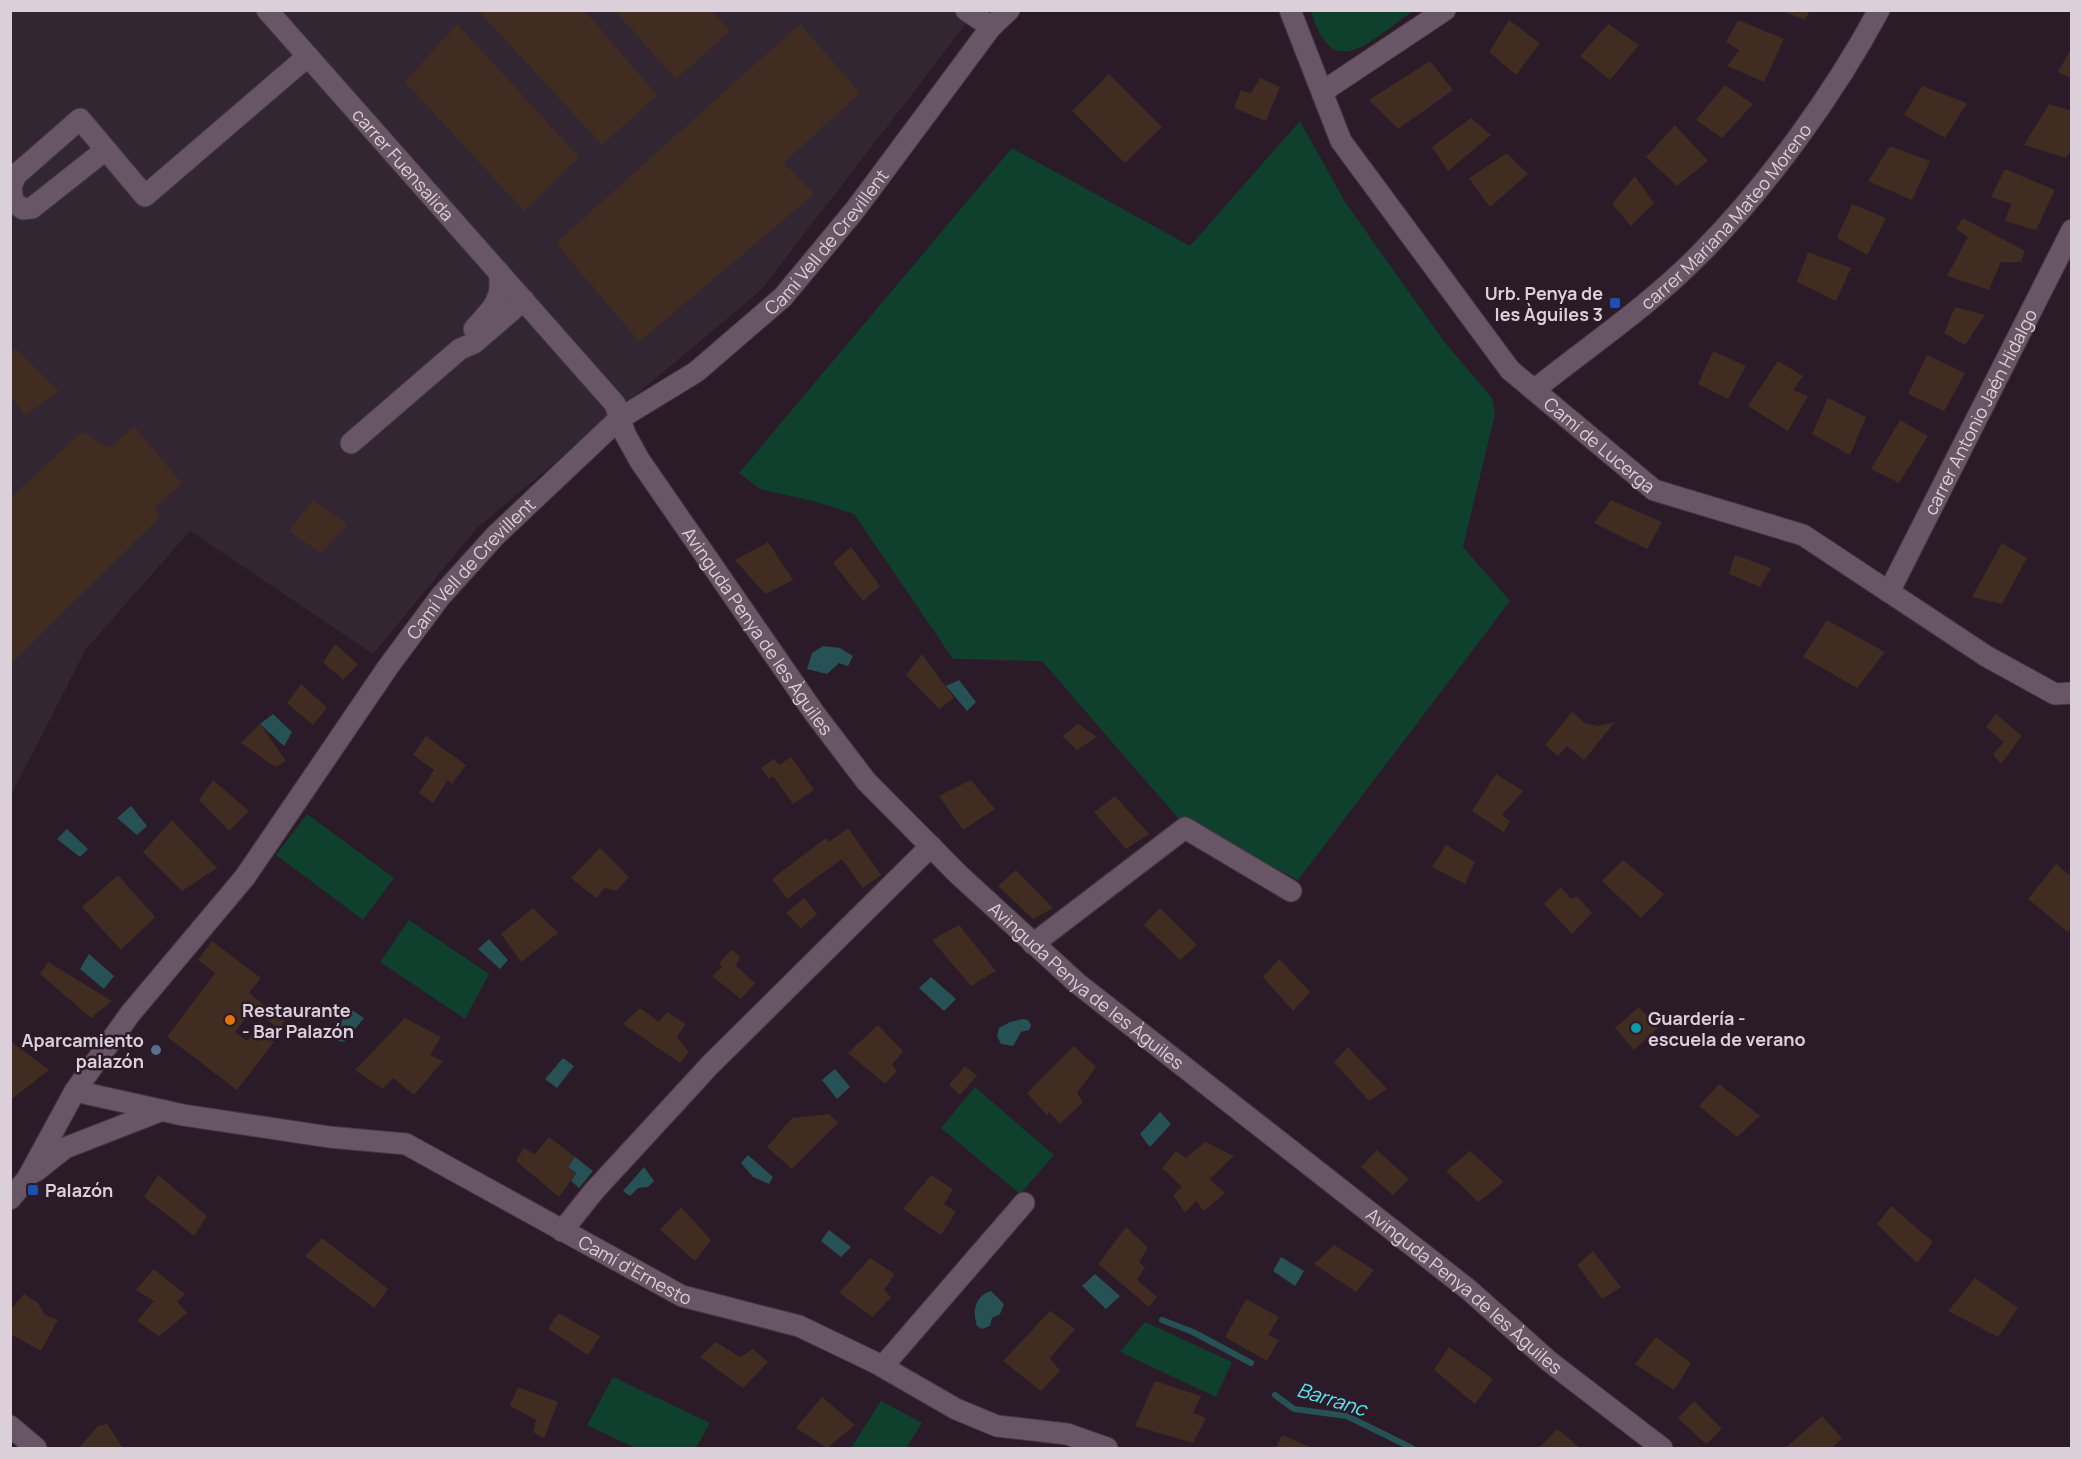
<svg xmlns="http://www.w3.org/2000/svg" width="2082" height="1459" viewBox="0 0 2082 1459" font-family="Manrope,sans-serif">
<rect width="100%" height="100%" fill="#2b1b29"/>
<path fill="#332633" d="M11,11H976L761,290L477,528L373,654L190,531L86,649L11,795Z"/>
<path fill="#0f3f2d" d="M1311,11V10L1413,11C1372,38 1333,87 1311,11Z
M1300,121L1345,202L1446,344L1492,398L1495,414L1463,547L1510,601L1298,880L1177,817L1042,661L953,659L854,514L817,502L760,489L739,473L1012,148L1190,246Z
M307,814L394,878L363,920L276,855Z
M409,920L489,974L465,1019L380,962Z
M975,1087L1054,1155L1020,1194L941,1128Z
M1145,1322L1232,1362L1216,1397L1120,1352Z
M613,1377L710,1423L696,1448H635L587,1425Z
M881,1401L922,1423L906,1448H851Z"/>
<path fill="#265255" d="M823,646L840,648L853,656L848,666L839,663L827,674L807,669L812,653Z
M959,680L976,702L967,711L946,686Z
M273,714L292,732L284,746L260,724Z
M131,806L147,826L137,835L117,818Z
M67,829L88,849L80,857L57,839Z
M489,939L508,960L500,969L478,949Z
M89,954L114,976L104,989L80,969Z
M931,977L956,999L944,1011L919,988Z
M349,1008L364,1018L344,1042L338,1041L334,1034Z
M1023,1019L1028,1020L1031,1025L1029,1030L1021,1032L1013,1046L1001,1044L997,1036L999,1028L1010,1022Z
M563,1058L574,1066L557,1088L545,1079Z
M835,1069L850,1087L837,1099L822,1080Z
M1160,1112L1171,1124L1150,1147L1140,1134Z
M748,1155L773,1177L769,1184L753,1177L741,1163Z
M575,1157L593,1171L579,1188L571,1181L576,1173L568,1167Z
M644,1167L654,1181L648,1187L638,1188L630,1196L623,1191Z
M829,1230L851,1247L841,1257L821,1241Z
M1281,1257L1304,1271L1295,1286L1273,1271Z
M1095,1274L1120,1296L1106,1309L1082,1286Z
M991,1291L1004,1304L1000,1314L992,1318L990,1326L982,1329L977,1326C972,1311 975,1296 991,1291Z"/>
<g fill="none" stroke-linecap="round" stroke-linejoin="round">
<path stroke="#265255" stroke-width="6" d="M1162,1320L1193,1332L1251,1363
M1275,1395L1294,1409L1347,1416L1412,1448"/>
</g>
<path fill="#402c20" d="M478,10H584L657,95L602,145Z
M614,10H711L730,31L676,79Z
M1780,10H1810L1805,20Z
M1509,20L1540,43L1516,75L1489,52Z
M1738,20L1784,39L1764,82L1727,66L1739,50L1726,42Z
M457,24L579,157L524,211L405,82Z
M800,24L860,93L784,163L814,194L639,342L556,243Z
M1608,24L1639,45L1610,80L1580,56Z
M2072,47V79L2058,72Z
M1430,61L1453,90L1398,129L1369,100Z
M1109,74L1162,127L1125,163L1072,111Z
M1260,78L1280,87L1266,121L1234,108L1241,90L1251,93Z
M1725,85L1753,104L1722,138L1696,120Z
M1922,86L1967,103L1945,138L1904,115Z
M2049,104L2072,111V149L2066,158L2024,145Z
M1471,118L1491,135L1448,171L1432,147Z
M1675,125L1708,161L1677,186L1646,157Z
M1890,146L1930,161L1912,200L1868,181Z
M1507,153L1528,174L1490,207L1469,178Z
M2005,169L2055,190L2036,230L2005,221L2011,204L1991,197Z
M1635,176L1654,203L1631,226L1612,204Z
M1852,204L1886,218L1867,255L1837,238Z
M1963,218L2025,251L2021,262H2001L1989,290L1947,276L1968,237L1956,229Z
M1808,252L1851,268L1836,301L1797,282Z
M1955,307L1985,315L1965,345L1944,333Z
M15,348L59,391L25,416L13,399L10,402V352Z
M1713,351L1746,366L1728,399L1698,384Z
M1927,355L1965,373L1944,411L1908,394Z
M1778,361L1803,376L1793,390L1808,396L1788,431L1748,406Z
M1828,398L1866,417L1850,455L1812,434Z
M1900,420L1928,436L1899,483L1871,469Z
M134,426L182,483L155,507L159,518L10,665V498L82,432L110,448Z
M313,500L348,525L321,553L289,531Z
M1611,500L1662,522L1647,549L1594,523Z
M768,542L793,580L765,594L735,560Z
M2002,543L2027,558L2002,604L1972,597Z
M851,547L880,586L863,601L833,563Z
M1735,555L1771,568L1760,587L1729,574Z
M1827,620L1885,652L1857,688L1803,657Z
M335,644L358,664L343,680L323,662Z
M922,654L954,698L939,709L906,675Z
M301,684L327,708L313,725L287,703Z
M1572,712L1585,723L1598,726L1615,722L1584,760L1567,746L1558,756L1545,745Z
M1996,714L2022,736L2001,764L1993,754L2004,742L1986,727Z
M260,724L286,761L275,767L241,743Z
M1078,724L1097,737L1077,750L1062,736Z
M426,736L466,765L452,784L448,780L433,803L419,793L434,770L413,755Z
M791,757L814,790L793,804L773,776L769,779L761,768L774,759L779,765Z
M1496,774L1523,791L1502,815L1510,821L1504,832L1472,811Z
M213,780L249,811L229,831L199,800Z
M971,780L995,809L963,830L939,796Z
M1115,796L1149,834L1126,849L1094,812Z
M172,820L217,868L182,891L143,852Z
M848,828L881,875L863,888L842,859L787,899L772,879L826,838L829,842Z
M1446,845L1475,862L1465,884L1432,867Z
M600,848L629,877L616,891L605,888L596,898L571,878Z
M1623,860L1664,894L1641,918L1602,881Z
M2056,864L2072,877V926L2068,932L2028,899Z
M1016,870L1053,908L1033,919L998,886Z
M118,875L155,917L121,950L82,907Z
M1561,887L1571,899L1577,896L1592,913L1572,934L1544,904Z
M804,898L817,914L801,928L786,913Z
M533,908L558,933L521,962L501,934Z
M1160,908L1197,945L1180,960L1144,925Z
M959,925L996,971L971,986L932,940Z
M212,941L261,978L249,993L285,1021L279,1029L253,1009L235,1032L247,1041L257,1029L274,1042L237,1090L167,1037L215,973L198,960Z
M731,950L740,956L736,966L755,983L741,999L712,976L722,967L719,963Z
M1279,959L1310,992L1293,1011L1263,977Z
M48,962L112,1001L91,1018L40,974Z
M1639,1007L1658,1028L1634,1050L1615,1028Z
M640,1008L659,1022L667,1012L686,1024L677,1037L689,1052L680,1063L623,1024Z
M405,1018L441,1037L430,1055L443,1061L414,1095L393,1078L383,1089L355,1070Z
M878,1025L903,1051L892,1065L897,1071L885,1084L848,1053Z
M10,1041L49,1070L13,1098L10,1096Z
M1074,1046L1096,1067L1077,1093L1083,1102L1060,1124L1049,1112L1047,1115L1027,1093Z
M1348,1047L1387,1089L1369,1101L1334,1062Z
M965,1066L977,1076L960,1095L949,1085Z
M1719,1084L1760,1116L1737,1137L1699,1106Z
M829,1114L838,1123L792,1169L767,1147L792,1118Z
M549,1137L575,1157L568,1167L576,1173L559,1197L516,1161L523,1148L535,1154Z
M1205,1142L1234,1156L1210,1179L1225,1193L1204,1211L1196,1201L1185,1213L1173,1195L1182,1187L1162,1168L1176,1151L1186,1158Z
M1377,1150L1409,1179L1393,1195L1361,1167Z
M1470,1151L1504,1182L1478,1202L1446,1171Z
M158,1175L207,1216L194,1236L144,1197Z
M931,1175L953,1189L944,1204L956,1212L941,1235L903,1209Z
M1891,1206L1933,1242L1917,1263L1877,1224Z
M681,1207L711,1240L695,1261L660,1230Z
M1126,1227L1148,1248L1139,1262L1145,1267L1137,1280L1157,1297L1149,1307L1098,1264Z
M322,1238L388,1289L374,1308L305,1256Z
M1334,1245L1374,1270L1356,1292L1314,1264Z
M1593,1251L1621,1287L1602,1299L1577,1265Z
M870,1258L895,1274L884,1290L891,1297L873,1317L839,1293Z
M154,1269L185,1294L177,1302L187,1313L159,1336L137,1321L154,1301L136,1290Z
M1975,1278L2018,1308L1998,1337L1948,1311Z
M24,1294L38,1303L45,1315L58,1320L41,1351L10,1334V1310Z
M1246,1299L1279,1317L1268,1335L1279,1340L1267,1361L1225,1337Z
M1050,1311L1075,1329L1050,1358L1060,1371L1041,1391L1003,1361Z
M558,1313L600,1336L588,1355L548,1329Z
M1656,1337L1691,1363L1674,1390L1635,1364Z
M716,1342L740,1357L753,1349L768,1362L743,1388L700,1357Z
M1449,1347L1493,1379L1475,1404L1434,1370Z
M1155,1381L1201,1396L1193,1413L1206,1418L1193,1443L1135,1426Z
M518,1387L558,1402L544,1438L533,1432L536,1420L510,1406Z
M822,1397L855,1425L827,1448L796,1428Z
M1694,1401L1722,1429L1706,1444L1678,1418Z
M1822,1416L1842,1438L1832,1448H1785Z
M107,1424L123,1448H79L98,1426Z
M1557,1429L1578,1446L1577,1448H1539Z
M1282,1435L1310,1447L1309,1448H1276Z"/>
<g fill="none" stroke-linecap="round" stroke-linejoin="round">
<g stroke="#433642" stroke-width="23">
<g id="minor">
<path id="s1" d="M267,10L615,404L625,434L640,461L815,714L866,781L959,875L1077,983L1469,1290L1550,1362L1662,1448"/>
<path d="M966,10L991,27"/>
<path id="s2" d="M1290,10L1341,141L1510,370L1654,490L1803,535L1986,656L2055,694L2072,693"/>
<path d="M1322,92L1445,10"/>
<path d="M104,151L32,208L23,209L13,202L11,187L16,175L80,119L145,196L308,56"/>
<path d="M474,329C492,309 504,300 499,272"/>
<path id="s3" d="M1534,390C1589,346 1650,305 1699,255C1766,188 1834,94 1879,10"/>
<path d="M351,443L460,349L474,343L524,300"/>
<path id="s4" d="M1889,592L2072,230"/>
<path d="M1033,944L1185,828L1291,891"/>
<path id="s5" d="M75,1091L183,1115L329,1137L406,1144L682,1296L799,1326L876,1363L956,1409L997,1426L1067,1434L1107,1448"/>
<path d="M36,1171L65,1148L160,1111"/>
<path id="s6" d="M10,1199L27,1179L75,1091L130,1014L245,877L388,667L440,597L495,536L619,419L696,372L783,297L855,210L991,27L1009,10"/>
<path d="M562,1231L594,1191L710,1065L931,846"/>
<path d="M883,1366L1024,1203"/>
<path d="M10,1426L36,1448"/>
</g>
</g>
<use href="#minor" stroke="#685566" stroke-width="21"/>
</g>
<g fill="#1a4fb4" stroke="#2b1b29" stroke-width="2">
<rect x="1609" y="297" width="12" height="12" rx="3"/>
<rect x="27" y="1184" width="12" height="12" rx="3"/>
</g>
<circle fill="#e8710a" stroke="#2b1b29" stroke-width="2" cx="230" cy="1020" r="6"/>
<circle fill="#0f9aa8" stroke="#2b1b29" stroke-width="2" cx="1636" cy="1028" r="6"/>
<circle fill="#5c6f8a" stroke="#2b1b29" stroke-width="2" cx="156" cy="1050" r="6"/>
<g text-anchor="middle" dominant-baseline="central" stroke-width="5" stroke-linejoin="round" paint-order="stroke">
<g font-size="18" fill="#dbd0d9" stroke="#2b1b29">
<text stroke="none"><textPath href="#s1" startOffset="206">carrer Fuensalida</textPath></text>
<text stroke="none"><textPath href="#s3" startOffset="260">carrer Mariana Mateo Moreno</textPath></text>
<text stroke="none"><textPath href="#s6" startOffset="1269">Camí Vell de Crevillent</textPath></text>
<text stroke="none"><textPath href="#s4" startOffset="202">carrer Antonio Jaén Hidalgo</textPath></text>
<text stroke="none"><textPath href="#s2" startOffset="542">Camí de Lucerga</textPath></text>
<text stroke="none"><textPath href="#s6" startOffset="783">Camí Vell de Crevillent</textPath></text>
<text stroke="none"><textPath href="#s1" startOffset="795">Avinguda Penya de les Àguiles</textPath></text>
<text stroke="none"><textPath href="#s1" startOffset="1281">Avinguda Penya de les Àguiles</textPath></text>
<text stroke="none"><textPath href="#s5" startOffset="597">Camí d'Ernesto</textPath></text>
<text stroke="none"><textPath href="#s1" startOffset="1767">Avinguda Penya de les Àguiles</textPath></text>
</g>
<g font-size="18" font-weight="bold" fill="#dbd0d9" stroke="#2b1b29" text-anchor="start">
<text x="1603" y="293" text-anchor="end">Urb. Penya de<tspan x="1603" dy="21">les Àguiles 3</tspan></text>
<text x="242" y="1010">Restaurante<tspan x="242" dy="21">- Bar Palazón</tspan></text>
<text x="1648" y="1018">Guardería -<tspan x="1648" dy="21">escuela de verano</tspan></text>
<text x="144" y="1040" text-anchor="end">Aparcamiento<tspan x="144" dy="21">palazón</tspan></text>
<text x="45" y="1190">Palazón</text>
</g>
<g font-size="20" font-style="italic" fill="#58e7f1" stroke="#2b1b29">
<text transform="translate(1332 1399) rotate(17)">Barranc</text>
</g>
</g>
<rect width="2082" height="1459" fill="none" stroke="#dbd0d9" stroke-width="24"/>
</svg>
